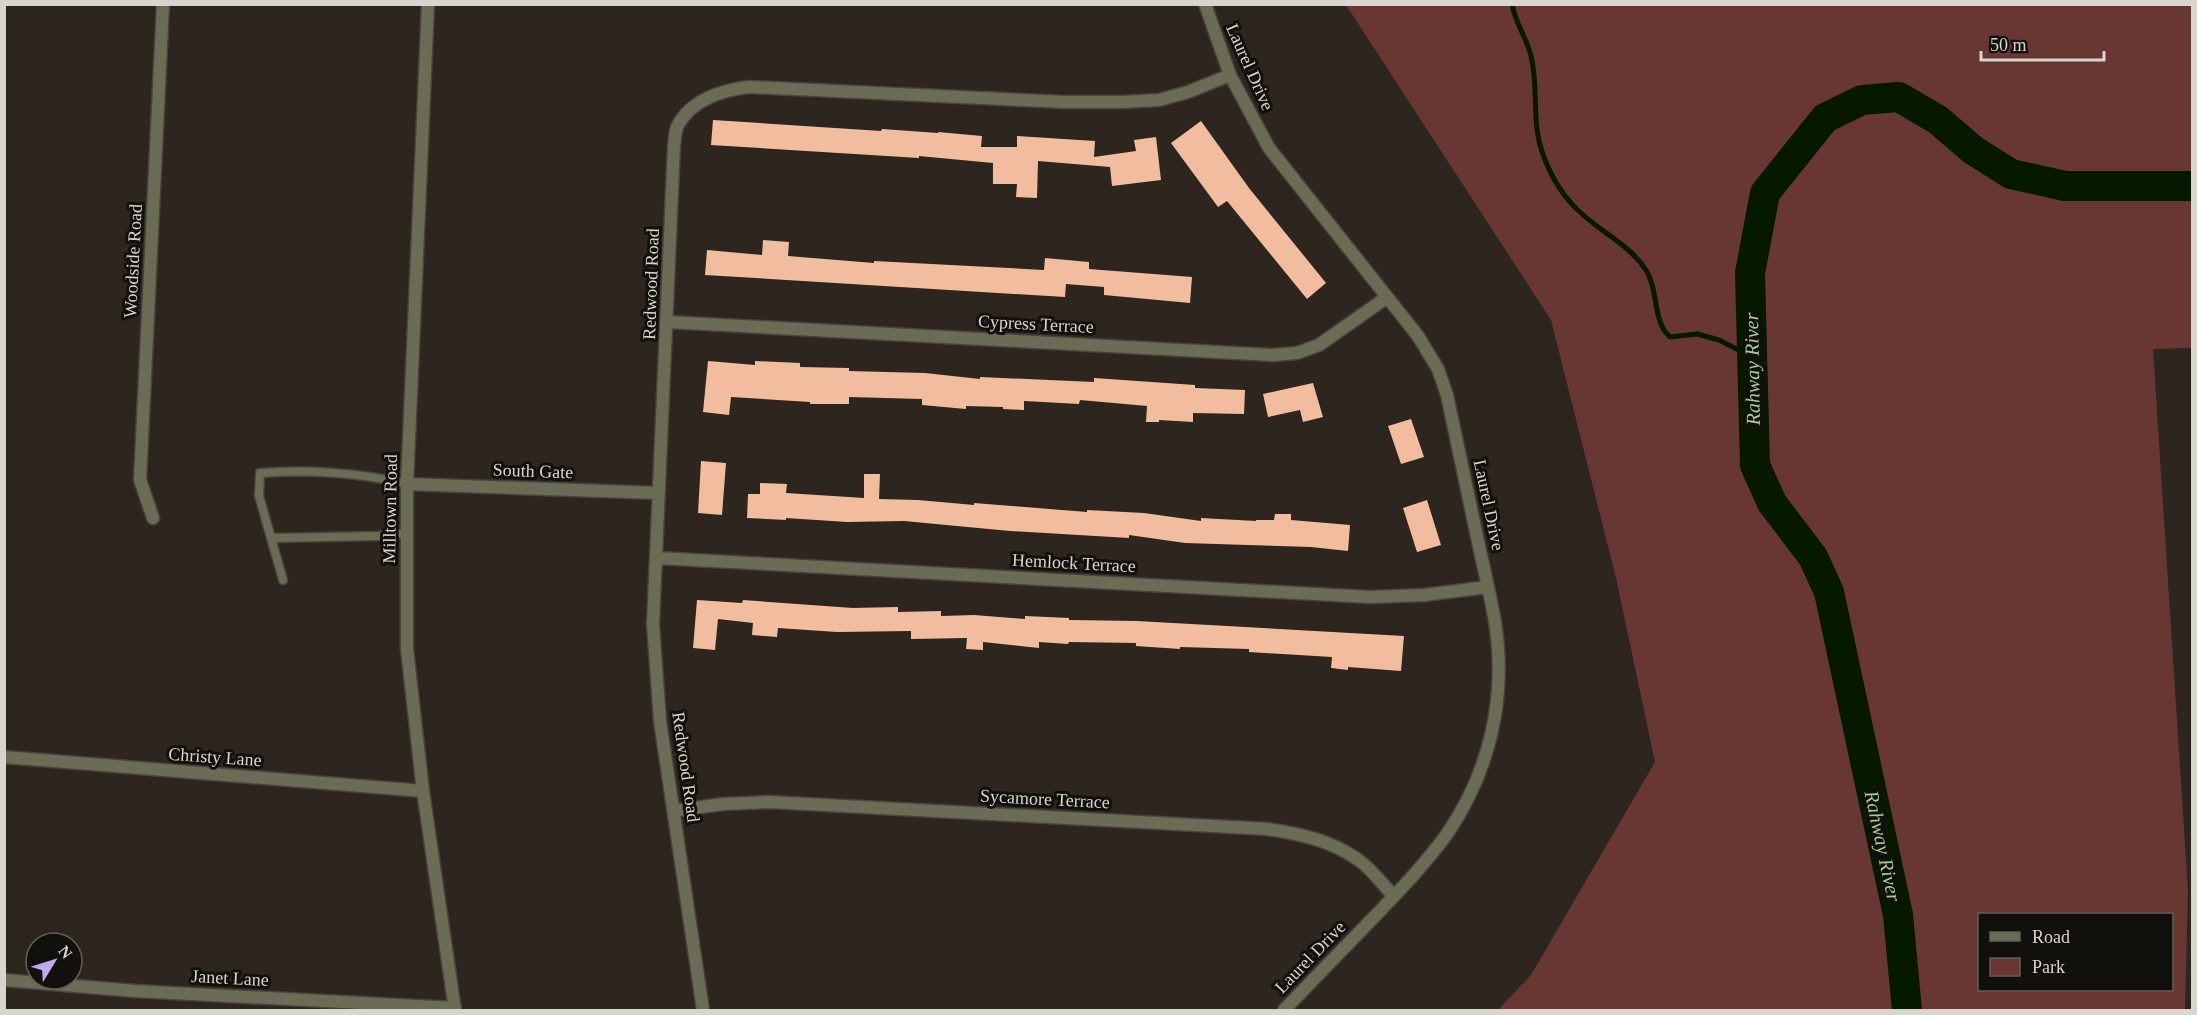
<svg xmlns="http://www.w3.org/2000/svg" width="2197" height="1015" viewBox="0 0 2197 1015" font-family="Georgia,serif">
<rect width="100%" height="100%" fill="#2c261e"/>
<path fill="#683633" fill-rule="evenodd" d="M1346,5H2192V348L2153,349L2188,891L2185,1010H1498L1531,975L1655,762L1616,578L1551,320ZM1980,914H2172V990H1980Z"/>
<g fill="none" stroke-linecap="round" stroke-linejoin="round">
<path stroke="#051900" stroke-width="5" d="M1512,4C1515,23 1527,38 1531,56C1537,80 1534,105 1537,129C1540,155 1554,184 1571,203C1593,229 1627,241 1646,270C1659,290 1652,321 1670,337L1697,334L1719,340L1752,357"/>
<path stroke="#051900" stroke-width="30" d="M1907,1010L1898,915L1829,592L1813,557L1772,503L1755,465L1750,273L1765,193L1825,118L1862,100L1899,97L1938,120L1973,150L2011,174L2065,186H2192"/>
</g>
<path fill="#f2bd9e" d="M713,120L881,131L882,129L938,133V132L982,136L981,147H1017V136L1095,141L1094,157L1136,151L1134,140L1156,137L1161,180L1112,186L1110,167L1038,161L1037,198L1016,197L1017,184H993V163L919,156V158L711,145Z
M1201,121L1249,188L1326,283L1307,299L1227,201L1218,207L1171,143Z
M763,240L789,242L788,256L874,263V261L1044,270L1045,258L1089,262V269L1192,277L1190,303L1104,295V287L1066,284L1065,297L705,275L707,250L762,255Z
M708,361L755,365V361L800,363V367L849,368V371L925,373L980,379V377L1094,382V378L1195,385V388L1245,390L1244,414L1193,413V422L1159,420V422H1146L1147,406L1080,400L1079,404L1024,401V410L1003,409V407L966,406V409L922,405V399L849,397V404H810V402L731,397L729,415L703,412Z
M1313,383L1323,417L1303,422L1300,410L1268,417L1263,394Z
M1411,419L1424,457L1401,464L1388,426Z
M701,461L726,463L722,515L698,513Z
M864,474H880L879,499L918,500L974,505V503L1087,512V510L1144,513L1201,521V518L1256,521V520H1274L1275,514H1291V520L1350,525L1348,551L1311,547L1185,543L1129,535V538L1010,531L904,521L847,522L786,518V520L747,518L748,494H760V483L787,484L786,493L864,498Z
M1427,500L1441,545L1417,552L1403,508Z
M697,600L742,603L743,600L853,608L898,607V612L941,611V616L974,615L1025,619V616L1069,618V620L1137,621L1404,636L1401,671L1348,667V670L1331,668L1332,657L1249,652V649L1180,647V649L1136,646V643L1069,642L1068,644L1039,642V648L983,642V650L966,649L967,638L911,639V631L837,632L778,628L777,637L752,635L753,623L718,619L715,650L693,648Z"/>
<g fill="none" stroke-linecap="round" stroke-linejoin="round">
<g stroke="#48423a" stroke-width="11">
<path id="service" d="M272,538L377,536L407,533
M283,580L259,496L260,473C306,469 362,473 407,484"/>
</g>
<g stroke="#48423a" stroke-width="15">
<path id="minor" d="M428,4L407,484V649L423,791L455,1010
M1205,4L1230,75L1269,148L1418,336L1438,369L1447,395C1457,443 1467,490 1477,537C1483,565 1490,593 1495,622C1507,697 1490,771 1447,834C1426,863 1400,890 1375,916C1345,947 1314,979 1284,1010
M668,322L1273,355L1297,353L1319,345L1386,298
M407,484L658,493
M153,518L140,480L163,4
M657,558L1370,597L1424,595L1488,587
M4,757L423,791
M673,811L723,804L770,802L1268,829C1300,834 1330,840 1357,859C1371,868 1382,884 1394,896
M4,980L135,991L455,1008
M703,1010L660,721L653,624L674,145C675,140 675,132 677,127C690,100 722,90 749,87L1066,102H1123L1159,100L1188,92L1230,75"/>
</g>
<use href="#service" stroke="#6b6c55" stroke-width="8"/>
<use href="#minor" stroke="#6b6c55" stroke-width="12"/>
</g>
<g text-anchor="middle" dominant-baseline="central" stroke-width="6" stroke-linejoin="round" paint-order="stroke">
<g font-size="18" fill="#d8d5cf" stroke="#12100c">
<text transform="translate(1250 67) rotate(66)">Laurel Drive</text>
<text transform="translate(133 261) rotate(-87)">Woodside Road</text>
<text transform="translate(651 284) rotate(-88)">Redwood Road</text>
<text transform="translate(1036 324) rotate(3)">Cypress Terrace</text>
<text transform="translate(533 471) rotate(2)">South Gate</text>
<text transform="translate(1489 505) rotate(78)">Laurel Drive</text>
<text transform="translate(390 509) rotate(-89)">Milltown Road</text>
<text transform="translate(1074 563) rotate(3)">Hemlock Terrace</text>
<text transform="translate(215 757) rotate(4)">Christy Lane</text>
<text transform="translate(686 767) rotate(82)">Redwood Road</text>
<text transform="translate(1045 799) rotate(3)">Sycamore Terrace</text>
<text transform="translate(1310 957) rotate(-46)">Laurel Drive</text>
<text transform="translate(230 978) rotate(3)">Janet Lane</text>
</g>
<g font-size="20" font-style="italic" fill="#a2d18e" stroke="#12100c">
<text transform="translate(1752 369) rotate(-91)">Rahway River</text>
<text transform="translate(1883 846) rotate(78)">Rahway River</text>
</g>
</g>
<rect width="2197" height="1015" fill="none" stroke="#d8d5cf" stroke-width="12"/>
<rect x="1978" y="913" width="195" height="78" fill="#12100c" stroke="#615f5a" stroke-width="1.5"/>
<rect x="1990" y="932" width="30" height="9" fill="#6b6c55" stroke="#615f5a" stroke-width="1.5"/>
<text x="2032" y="943" font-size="18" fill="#d8d5cf">Road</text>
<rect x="1990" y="958" width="30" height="18" fill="#683633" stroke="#615f5a" stroke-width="1.5"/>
<text x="2032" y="973" font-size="18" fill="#d8d5cf">Park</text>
<g transform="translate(54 961) rotate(52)"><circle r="28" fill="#12100c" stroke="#615f5a" stroke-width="1.5"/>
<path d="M0-4.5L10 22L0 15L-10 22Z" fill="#c1a8f3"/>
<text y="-9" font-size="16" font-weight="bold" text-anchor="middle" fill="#d8d5cf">N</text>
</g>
<path d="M1981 51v9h123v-9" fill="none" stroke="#d8d5cf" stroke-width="3"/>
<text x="1990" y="51" font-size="18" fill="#d8d5cf" stroke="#12100c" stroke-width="4.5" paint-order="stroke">50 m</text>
</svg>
